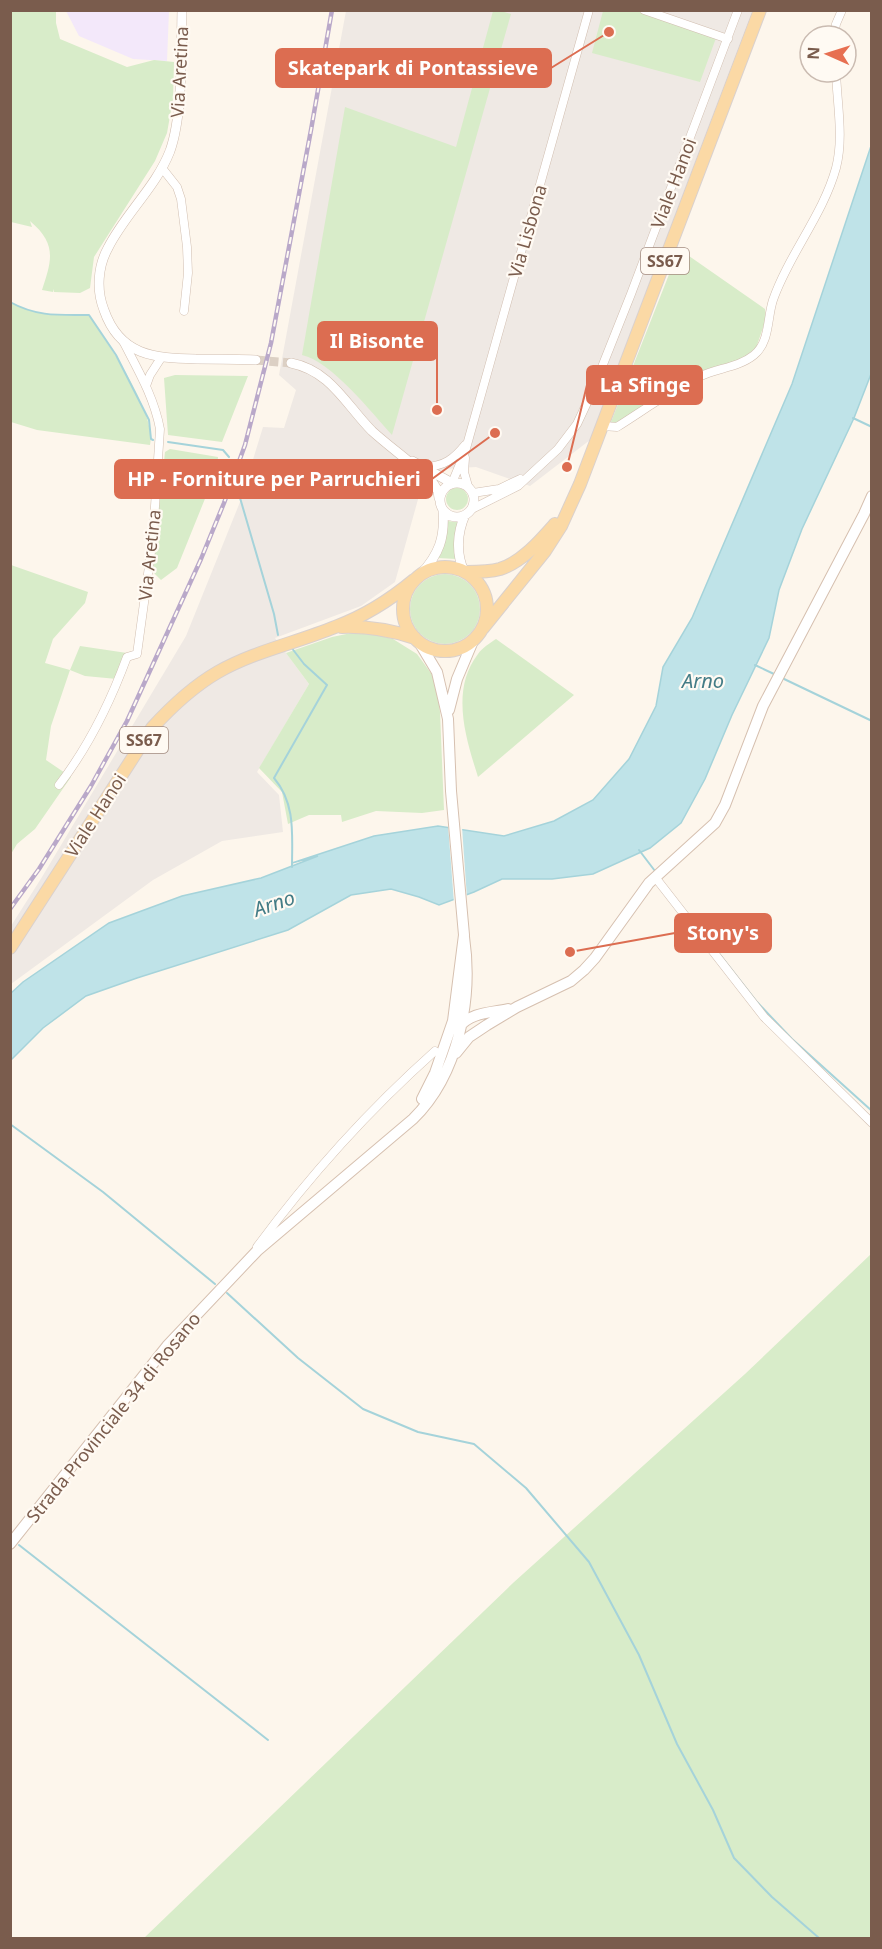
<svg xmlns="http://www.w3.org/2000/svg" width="882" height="1949" viewBox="0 0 882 1949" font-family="'Noto Sans',sans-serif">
<rect width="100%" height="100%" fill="#fdf6ec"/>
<path fill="#efe9e4" d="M346,11H752L590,440L530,486L476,467L444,469L422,485L395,582L361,606L275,638L309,684L257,772L279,795L283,832L222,841L153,880L11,984V926L42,877L186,636L240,502L263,427L284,428L296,390L279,375Z"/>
<path fill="#f3e8fa" d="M66,11H169L167,61L133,59L79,36Z"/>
<path fill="#d8ecc9" d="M624,10L637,11L716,38L700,82L592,53L603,11Z
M10,11H56V23L60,39L127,67L154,60L174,62L173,99L167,133L155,161L94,257L90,288L80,293L54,292V289L53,292L42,290C52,260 57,244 30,221L32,227L11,222Z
M493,11H501L511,14L392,435C372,413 331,361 302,355L345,107L456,147Z
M679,249L765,309L766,319L756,348L742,359L698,372L617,423L611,422Z
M11,302C37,317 60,315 89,315C107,343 157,412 150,445L37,430L11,422Z
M175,375L248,376L222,442L168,435L164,378Z
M170,449L218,457L217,469L177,568L161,580L152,571L165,452Z
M446 499a11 11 0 1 1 22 0a11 11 0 1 1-22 0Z
M447,521L457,522L456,559L438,558Z
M11,565L88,592L85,603L53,639L45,663L70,670L80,646L127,653L117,679L85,676L70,670L51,726L46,760L71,777L35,829L17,844L11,854Z
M410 609a35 35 0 1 1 70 0a35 35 0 1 1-70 0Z
M361,631L393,639L417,654L436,680L440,712L444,810L422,813L376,811L342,822L341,815H309L288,824L282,792L259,768L309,684L286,653L332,637Z
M496,639L574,695L478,777C466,739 450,690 478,654C482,648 490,643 496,639Z
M871,1254V1938H144L513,1583L745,1374Z"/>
<path fill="#bfe3e8" stroke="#a5d3da" stroke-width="1.5" d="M871,146V374L854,418L802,529L779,590L769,638L732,715L705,779L681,823L650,848L593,874L552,879H502L474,892L439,905L419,897L391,889L351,895L288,930L137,978L86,996L43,1028L11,1060L10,994L23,982L109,923L182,896L261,878L318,856L292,863L374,836L438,826L504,836L554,821L593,800L629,759L656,706L663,667L692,618L792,384Z"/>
<path fill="#fdf6ec" d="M448,825L462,827L467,898L454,903Z"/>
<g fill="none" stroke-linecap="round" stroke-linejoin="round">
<path stroke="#a5d3da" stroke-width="2" d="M10,302C37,317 60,315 89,315L116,355L149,420L151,439L153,440
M853,418L872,427
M168,442L223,450L229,457
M238,491L274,614L278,635
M291,647L304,664L327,685L274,778C296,804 292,835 292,867
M755,665L774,674
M782,678L872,721
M639,850L655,871
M714,947L757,1002L792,1039L872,1111
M10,1124L103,1192L215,1284
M227,1293L298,1358L363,1409L418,1432L474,1444L526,1488L589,1562L639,1655L677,1744L713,1810L734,1858L772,1897L819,1938
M19,1545L268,1740"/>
<path stroke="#dcd0c4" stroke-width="9" stroke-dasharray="9 4.5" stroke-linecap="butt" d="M256,360L291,363"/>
<g stroke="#d1beb0" stroke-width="9">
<path id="minor" d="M644,10L728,39
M834,36L836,24L842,10
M162,168L177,187L181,199L187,247L188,273L184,311
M146,386L150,375L161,358
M602,426L617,427C644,410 670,391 699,377C716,368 738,368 754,355C770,342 767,318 773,300C789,254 823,215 836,168C844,138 837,103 836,72
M465,458L464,472L468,486
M426,467C444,466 454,459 465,445
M452,483L465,452L589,10
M473,493L499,489L520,479
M472,509L518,486L558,449L577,424L592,392L631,294L738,10
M59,785C89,746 110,703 127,657L137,654L153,537L160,429C154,397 138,370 123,341
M655,877L764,1017L872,1123
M257,1247C310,1175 369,1110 435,1051"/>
</g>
<g stroke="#d1beb0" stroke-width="10">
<path id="tertiary" d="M182,10C181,51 183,115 170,151C156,187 125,214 108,248C98,266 96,290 104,310C120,356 154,358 196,359C216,359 236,359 256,360
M291,363C331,371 346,405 372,431C392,449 414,464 433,483L438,491L439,498
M412,461L452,483
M440 500a17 17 0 1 1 34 0a17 17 0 1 1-34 0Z
M464,571C456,554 457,533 465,515
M421,574C439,554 445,538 443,511"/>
</g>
<g stroke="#d6c0b0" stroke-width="12">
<path id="secondary" d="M419,642L437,672L448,719L451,791L464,935L453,1021L435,1073L422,1099
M449,710L457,679L473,641
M459,1027C471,1012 491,1013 508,1009
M456,1053L469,1037L487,1025L517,1007L571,981L584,970L595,958L649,883L715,823L725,805L763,706L864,514L872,496
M10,1544L167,1346L257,1251L413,1119C459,1074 473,998 464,937"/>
</g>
<g stroke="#dad1cd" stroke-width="14">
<path id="primary" d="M403 609a42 42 0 1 1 84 0a42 42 0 1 1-84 0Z
M466,572C477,572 489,572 500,569C522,562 540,541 555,524
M342,627C368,626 390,630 415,638
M483,628L545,551L561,526L580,484L760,10
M10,948L152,728C172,706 192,687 218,672C255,651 296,643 335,627C365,616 390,600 414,580"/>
</g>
<use href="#minor" stroke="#fff" stroke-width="8"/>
<use href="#tertiary" stroke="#fff" stroke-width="9"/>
<use href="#secondary" stroke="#fff" stroke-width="10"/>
<use href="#primary" stroke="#fbd9a5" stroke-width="12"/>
<g stroke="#b9a8c9" stroke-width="4.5">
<path id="rail" d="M10,909L39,869L91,786L127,721L201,559L224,503L245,445L271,343L311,130L332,10"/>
</g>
<use href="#rail" stroke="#fffaf3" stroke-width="2" stroke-dasharray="7" stroke-linecap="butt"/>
</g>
<g text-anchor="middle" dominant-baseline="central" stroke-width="4.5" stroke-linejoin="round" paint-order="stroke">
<g fill="#fffaf3" stroke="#a28b7f" stroke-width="1.5">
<rect x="641" y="248" width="48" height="26" rx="4.5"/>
<rect x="120" y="727" width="48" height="26" rx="4.5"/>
</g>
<g font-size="16" font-weight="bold" fill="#7a5c4d">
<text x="665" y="261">SS67</text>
<text x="144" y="740">SS67</text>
</g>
<g font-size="18" fill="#7a5c4d" stroke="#fffaf3">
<text transform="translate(179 72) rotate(-87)">Via Aretina</text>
<text transform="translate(673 183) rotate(-69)">Viale Hanoi</text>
<text transform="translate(527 231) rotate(-74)">Via Lisbona</text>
<text transform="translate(149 555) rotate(-84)">Via Aretina</text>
<text transform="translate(95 815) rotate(-57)">Viale Hanoi</text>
<text transform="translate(113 1417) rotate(-51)">Strada Provinciale 34 di Rosano</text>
</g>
<g font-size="20" font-style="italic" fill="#437c86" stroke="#fffaf3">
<text x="703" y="680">Arno</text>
<text transform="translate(274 903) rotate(-19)">Arno</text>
</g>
</g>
<path fill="none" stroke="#dc6d51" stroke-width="2" d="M609 32L551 68M437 410L437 341M567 467L587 385M495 433L432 479M570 952L675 933"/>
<g fill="#dc6d51" stroke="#fffaf3" stroke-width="2">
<circle cx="609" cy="32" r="6"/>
<circle cx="437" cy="410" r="6"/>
<circle cx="567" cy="467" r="6"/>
<circle cx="495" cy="433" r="6"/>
<circle cx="570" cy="952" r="6"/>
</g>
<g fill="#dc6d51" stroke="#dc6d51" stroke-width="2">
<rect x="276" y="49" width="275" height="38" rx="6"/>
<rect x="318" y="322" width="119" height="38" rx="6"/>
<rect x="587" y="366" width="115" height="38" rx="6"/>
<rect x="115" y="460" width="317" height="38" rx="6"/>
<rect x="675" y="914" width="96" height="38" rx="6"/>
</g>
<g font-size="20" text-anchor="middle" font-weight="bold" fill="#fff">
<text x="413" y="75">Skatepark di Pontassieve</text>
<text x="377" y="348">Il Bisonte</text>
<text x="645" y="392">La Sfinge</text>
<text x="274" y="486">HP - Forniture per Parruchieri</text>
<text x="723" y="940">Stony's</text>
</g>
<rect width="882" height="1949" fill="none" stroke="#7a5c4d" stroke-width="24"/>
<g transform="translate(828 54) rotate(273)"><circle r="28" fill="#fffaf3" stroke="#cabbb1" stroke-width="1.5"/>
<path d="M0-4.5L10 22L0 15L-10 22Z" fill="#e76f51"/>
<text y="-9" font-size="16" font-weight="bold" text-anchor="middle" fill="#7a5c4d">N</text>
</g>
</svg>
